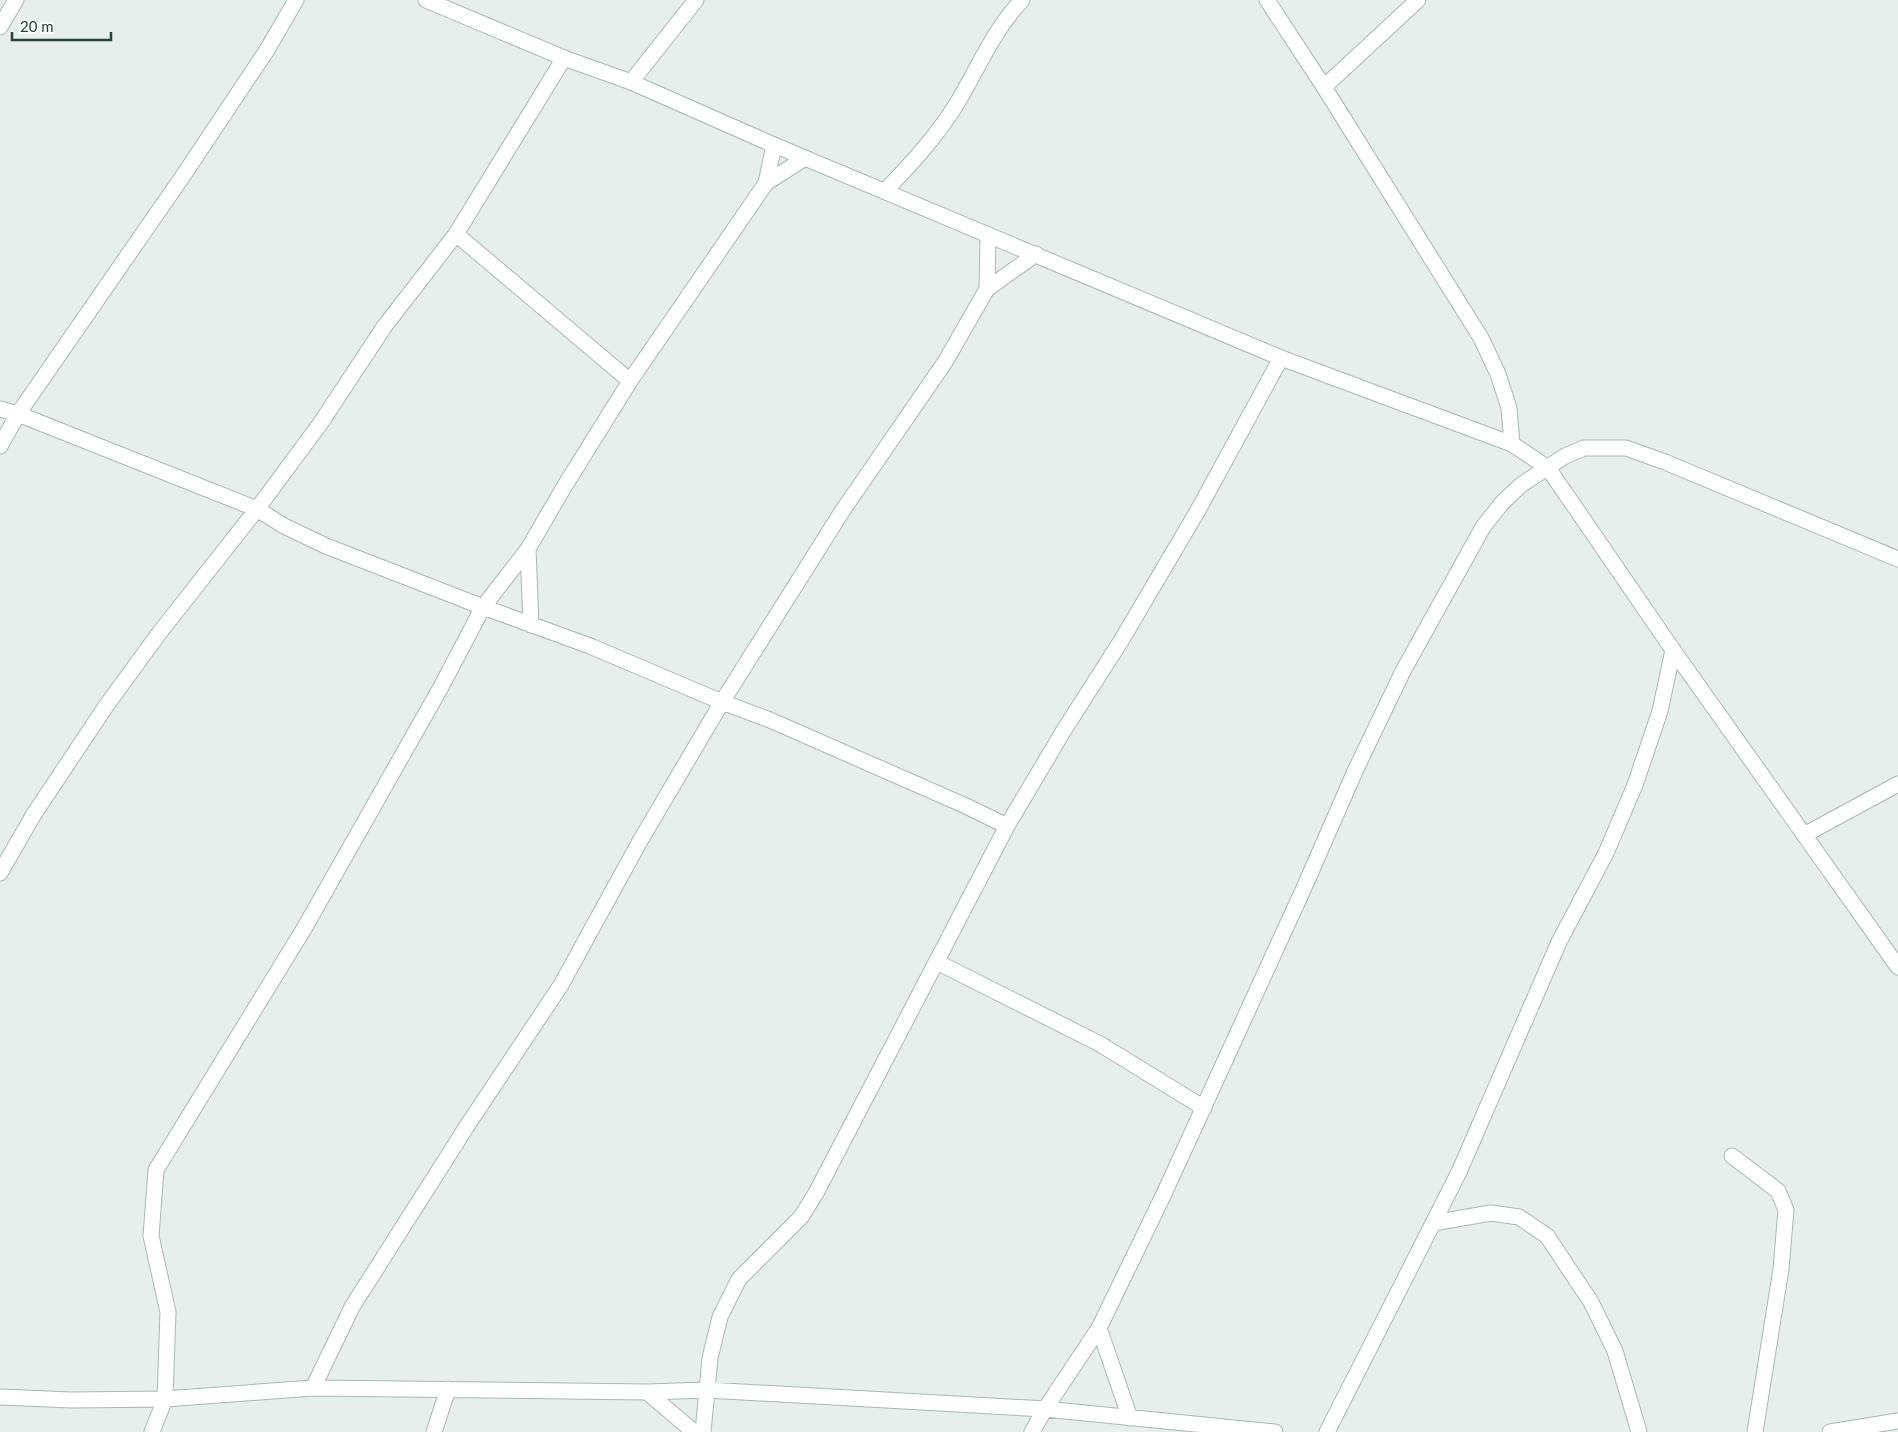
<svg xmlns="http://www.w3.org/2000/svg" width="1898" height="1432" viewBox="0 0 1898 1432" font-family="Lato,sans-serif">
<rect width="100%" height="100%" fill="#e6efeb"/>
<g fill="none" stroke-linecap="round" stroke-linejoin="round">
<g stroke="#a8b8b2" stroke-width="17">
<path id="minor" d="M1267,0L1324,87L1481,338L1498,374L1509,408L1512,444
M0,27L16,0
M631,82L696,0
M1324,87L1418,0
M766,183L774,145
M885,191C911,164 936,137 956,105C978,69 992,32 1022,0
M456,234L630,381
M987,289L988,235
M0,409L18,414L257,509L284,526L326,546L483,607L590,646L722,702L770,720L966,806L1007,826
M0,446L18,414L187,170L267,50L296,0
M528,549L531,625
M1804,835L1898,784
M0,873L34,814L106,706L160,632L257,509L320,424L384,327L456,234L564,58
M937,962L1100,1044L1204,1108
M1732,1156L1778,1191L1786,1210L1781,1269L1755,1432
M1433,1223L1491,1213L1519,1217L1547,1236L1591,1302L1615,1351L1639,1432
M1099,1328L1130,1418
M313,1388L352,1307L467,1126L561,985L640,841L722,702L843,510L945,362L987,289L1036,254
M647,1392L694,1432
M0,1397L71,1400L165,1399L313,1388L647,1392L707,1390L1045,1409L1275,1432
M152,1432L165,1399L168,1312L151,1236L156,1170L305,927L441,687L483,607L528,549L564,487L630,381L766,183L805,158
M434,1432L448,1389
M703,1432L710,1358L720,1317L739,1279L801,1217L816,1193L1007,826L1064,730L1121,641L1197,512L1281,358
M1032,1432L1045,1409L1099,1328L1163,1196L1303,890L1356,769L1403,671L1483,527L1502,503L1521,485L1565,456L1584,448H1626L1665,462L1898,559
M1327,1432L1459,1172L1559,942L1606,853L1635,785L1660,711L1673,650
M1830,1432L1898,1421"/>
</g>
<g stroke="#a8b8b2" stroke-width="17">
<path id="tertiary" d="M426,0L564,58L631,82L774,145L1281,358L1512,444L1548,468L1673,650L1898,967"/>
</g>
<use href="#minor" stroke="#fff" stroke-width="15"/>
<use href="#tertiary" stroke="#fff" stroke-width="15"/>
</g>
<path d="M12 32v8h99v-8" fill="none" stroke="#24423a" stroke-width="2.5"/>
<text x="20" y="32" font-size="15" fill="#24423a" stroke="#f7fbf9" stroke-width="4" paint-order="stroke">20 m</text>
</svg>
